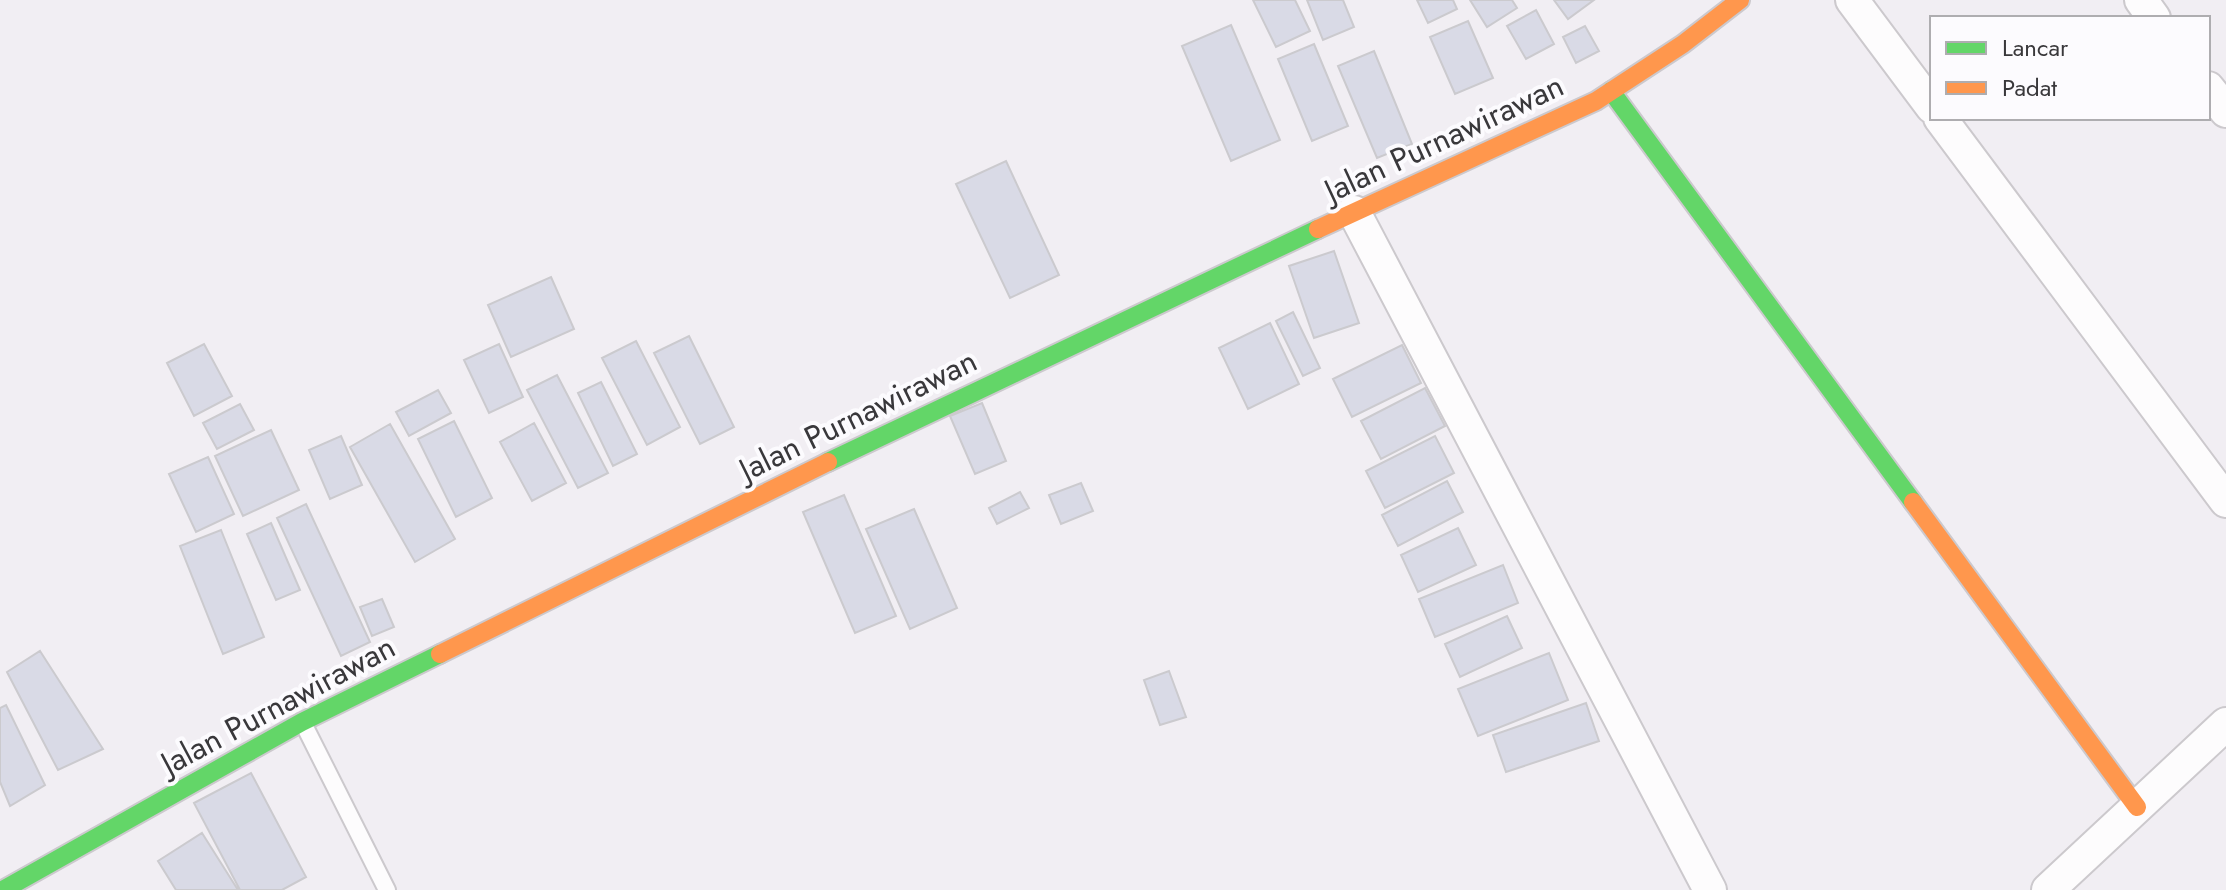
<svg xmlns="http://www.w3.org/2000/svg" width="2226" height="890" viewBox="0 0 2226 890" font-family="Jost,sans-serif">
<rect width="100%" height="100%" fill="#f1eef3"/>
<path fill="#d9dae6" stroke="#cbcace" stroke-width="2" d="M1253,0H1295L1310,31L1276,47Z
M1307,0H1343L1354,27L1323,40Z
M1417,0H1453L1457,9L1428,23Z
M1470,0H1512L1517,8L1487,27Z
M1554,0H1594L1568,19Z
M1536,10L1554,44L1526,59L1507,26Z
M1468,21L1493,78L1455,94L1430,37Z
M1231,25L1280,140L1231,161L1182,46Z
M1585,26L1599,51L1576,63L1563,37Z
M1314,44L1348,126L1312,141L1278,59Z
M1374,51L1412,144L1377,158L1338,66Z
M1006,161L1059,275L1010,298L956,184Z
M1334,251L1359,323L1314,338L1289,266Z
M551,277L574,329L511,357L488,305Z
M1293,312L1320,368L1303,376L1276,321Z
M1270,323L1299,384L1248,409L1219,348Z
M689,336L734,427L700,444L654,353Z
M636,341L680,427L647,445L602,358Z
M204,344L232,396L194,416L167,363Z
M499,344L523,397L489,413L464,360Z
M1402,345L1421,383L1352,417L1333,379Z
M557,375L608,473L578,488L527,390Z
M601,382L637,454L613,466L578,393Z
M1425,388L1445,426L1381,459L1361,421Z
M438,390L451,413L409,436L396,412Z
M982,403L1006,461L975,474L950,416Z
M240,404L254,430L217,449L203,423Z
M454,421L492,498L456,517L418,439Z
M534,423L566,483L532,501L500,442Z
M390,424L455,539L415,562L350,447Z
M271,430L299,490L243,516L215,456Z
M341,436L362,485L330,499L309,450Z
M1435,436L1454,473L1385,508L1366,471Z
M208,457L234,514L196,532L169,474Z
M1447,481L1463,512L1398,546L1382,515Z
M1081,483L1093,511L1061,524L1049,495Z
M1020,492L1029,508L997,524L989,508Z
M844,495L896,616L855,633L803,512Z
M306,504L370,642L341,656L277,518Z
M914,509L957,608L910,629L866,529Z
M271,523L300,590L276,600L247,534Z
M1458,528L1476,565L1418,592L1401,555Z
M221,530L264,637L223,654L180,546Z
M1503,565L1518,603L1435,637L1419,599Z
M382,599L394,627L372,636L360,607Z
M1507,616L1522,648L1460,677L1445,644Z
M40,651L103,749L58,770L7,672Z
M1549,653L1568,700L1478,736L1458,689Z
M1169,671L1186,717L1160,725L1144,680Z
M1586,703L1599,741L1506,772L1493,735Z
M6,705L45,785L10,806L0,782V708Z
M251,773L306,877L282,890H240L194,803Z
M202,833L238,890H176L158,861Z"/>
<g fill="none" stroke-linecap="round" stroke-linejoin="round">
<g stroke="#ccc9cd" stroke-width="20">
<path id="lane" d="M303,723L387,890"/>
</g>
<g stroke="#ccc9cd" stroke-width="36">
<path id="street" d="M1852,0L1932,107
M2141,0L2154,18
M2208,88L2226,111
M1940,118L2226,501
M1354,212L1710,890
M2048,890L2226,724"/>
</g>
<g stroke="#ccc9cd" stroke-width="22">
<path id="fast" d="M1611,91L1913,502
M828,462L1318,229
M3,890L302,722L440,654"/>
</g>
<g stroke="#ccc9cd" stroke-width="22">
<path id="slow" d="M1318,229L1596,101L1683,44L1740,0
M1913,502L2137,807
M440,654L828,462"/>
</g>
<use href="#lane" stroke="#fdfcfd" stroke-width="16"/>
<use href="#street" stroke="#fdfcfd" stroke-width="32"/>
<use href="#fast" stroke="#63d668" stroke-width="18"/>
<use href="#slow" stroke="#ff974d" stroke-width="18"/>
</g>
<g text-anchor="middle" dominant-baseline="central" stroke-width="8" stroke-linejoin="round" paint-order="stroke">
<g font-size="32" fill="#39383b" stroke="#fcfbfe">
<text transform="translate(1444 138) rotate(-25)">Jalan Purnawirawan</text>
<text transform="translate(858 415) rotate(-26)">Jalan Purnawirawan</text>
<text transform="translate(278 705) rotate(-28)">Jalan Purnawirawan</text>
</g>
</g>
<rect x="1930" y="16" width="280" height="104" fill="#fcfbfe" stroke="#aeadb0" stroke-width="2"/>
<rect x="1946" y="42" width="40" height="12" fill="#63d668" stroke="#aeadb0" stroke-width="2"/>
<text x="2002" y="56" font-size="24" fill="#39383b">Lancar</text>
<rect x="1946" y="82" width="40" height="12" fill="#ff974d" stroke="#aeadb0" stroke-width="2"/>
<text x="2002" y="96" font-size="24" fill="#39383b">Padat</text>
</svg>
